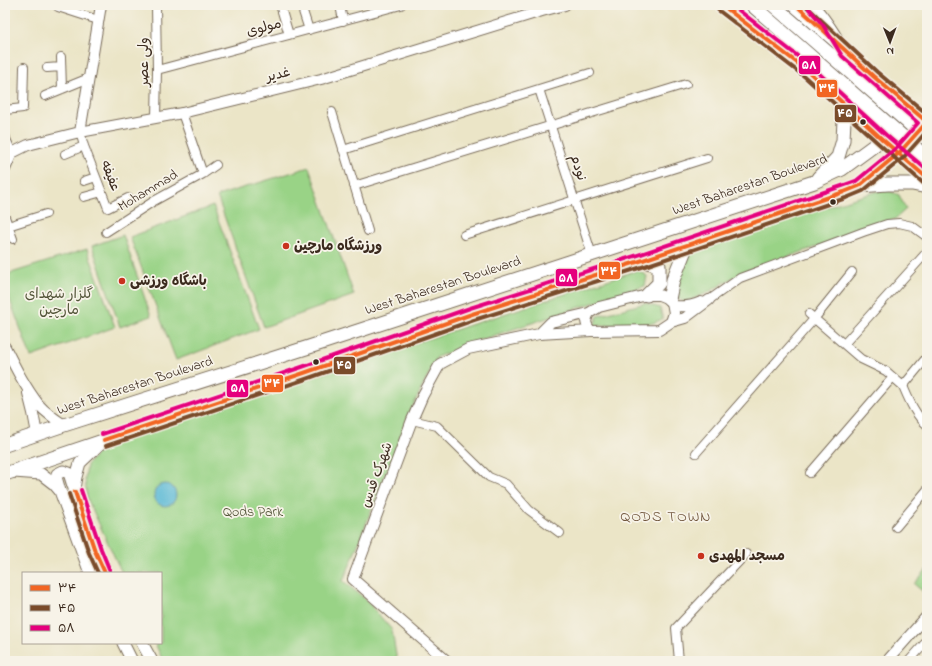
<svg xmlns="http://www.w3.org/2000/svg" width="932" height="666" viewBox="0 0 932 666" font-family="'Indie Flower','Playpen Sans Arabic',sans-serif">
<rect width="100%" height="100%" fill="#f7f3e8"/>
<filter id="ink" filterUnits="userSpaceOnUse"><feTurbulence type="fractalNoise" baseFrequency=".025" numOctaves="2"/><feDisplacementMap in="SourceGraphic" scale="8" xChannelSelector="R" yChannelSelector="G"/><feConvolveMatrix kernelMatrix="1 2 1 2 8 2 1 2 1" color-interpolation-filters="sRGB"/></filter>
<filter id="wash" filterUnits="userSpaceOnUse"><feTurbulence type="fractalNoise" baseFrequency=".012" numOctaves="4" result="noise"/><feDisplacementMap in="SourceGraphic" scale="16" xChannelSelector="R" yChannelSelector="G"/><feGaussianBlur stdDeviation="0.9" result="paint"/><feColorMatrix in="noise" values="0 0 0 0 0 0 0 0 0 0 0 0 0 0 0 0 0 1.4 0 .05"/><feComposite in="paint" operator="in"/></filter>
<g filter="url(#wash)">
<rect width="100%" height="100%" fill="#ebe5c7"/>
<path fill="#99d386" stroke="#6a7e52" d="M309,167L354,295L264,327L217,196Z
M885,189L899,195L906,209L895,219L739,274L707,293L686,302L674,297L690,248Z
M213,206L259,329L176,360L130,237Z
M123,235L151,316L120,327L92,246Z
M87,249L115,327L31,357L5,287V275Z
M638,270L647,276L645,286L471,343L437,357L408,416L350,565L343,581L365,599L392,630L397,661H163L155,643H161V573H122L87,498L85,479L87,465L104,445Z
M645,303L660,308L663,319L653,323L594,326L598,316Z
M927,569V592L926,594L914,584Z"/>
<path fill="#57b8d5" stroke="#49717a" d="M154 495a11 11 0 1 1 22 0a11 11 0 1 1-22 0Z"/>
</g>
<g filter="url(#ink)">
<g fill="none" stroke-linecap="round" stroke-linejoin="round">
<g stroke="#796b59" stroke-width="10">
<path id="minor" d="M156,5L157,70L156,118
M301,5L309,30
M340,5L343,21
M58,7L98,20
M281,8L289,35
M61,57L62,89
M47,68L61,67
M157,70L401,5
M539,89L592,255
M45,96L89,78
M5,110L23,108L24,67
M332,112L368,231
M182,113L203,174
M80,132L84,146L108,208L128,198
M5,135L6,139L12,153
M343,150L590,73
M65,154L84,146
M84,181L96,177
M354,186L686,84
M84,197L102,192
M5,217L13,239
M8,226L46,214
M106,232L154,201L203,174L216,165
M464,235L707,158
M709,300L740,278L863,232L887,224L899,223L912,226L927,237
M809,314L861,359L886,371L903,386L927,357
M844,344L926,253
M903,386C909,400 915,415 927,425
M412,420L437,426L489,477L506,484L529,510L560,533
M696,453L814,319L852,272
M810,473L893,377
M896,527L927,490
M679,661L676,628L746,554
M909,661L927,641"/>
</g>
<g stroke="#796b59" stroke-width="12">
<path id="tertiary" d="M813,5C826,18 835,35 845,50
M80,132L101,5
M5,169L12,153L28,145L80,132L182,113L321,79L542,11L565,5
M647,295H659L669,299L672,302L674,313L671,322L659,330L591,331C585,324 585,321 589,313L599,307Z
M674,306C683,307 692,306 701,302
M671,322L685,318L709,300
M539,334L551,322L589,313
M5,347C15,367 25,387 39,405C46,413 55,419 64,425
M28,393L33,413L37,434
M447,661L353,579L412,420L423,395L440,364L468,349L539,334L591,331
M887,661L927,616"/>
</g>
<g stroke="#796b59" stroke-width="13">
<path id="secondary" d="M804,67L882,139L927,178
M867,71L927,123
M102,442L80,463L76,477L74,489L95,551L105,573
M14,472L41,474L54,484L60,491L90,573
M60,491L56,477L57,474L63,471L69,473L73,486
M123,643L132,661
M142,643L152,661"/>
</g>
<g stroke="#796b59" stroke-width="15">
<path id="primary" d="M818,178L838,157L843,140L844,120L839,99
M859,186L888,184H912L927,187
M640,261L652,263L659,266V283L647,295
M669,299L673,280L687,245
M5,445L64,425L309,347L814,182L842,169L872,147L882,139L910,109
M5,474L304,373L472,314L640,261L844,192L859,186L899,153L927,122"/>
</g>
<g stroke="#796b59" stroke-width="15">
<path id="trunk" d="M731,5L809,72
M787,5L873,76"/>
</g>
<use href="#minor" stroke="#fff" stroke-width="8"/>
<use href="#tertiary" stroke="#fff" stroke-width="10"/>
<use href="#secondary" stroke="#fff" stroke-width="11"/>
<use href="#primary" stroke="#fff" stroke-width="13"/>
<use href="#trunk" stroke="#fff" stroke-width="13"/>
<g stroke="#796b59" stroke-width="15" stroke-linecap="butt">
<path id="trunk-bridge" d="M752,5L927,158
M773,5L927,139"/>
</g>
<use href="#trunk-bridge" stroke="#fff" stroke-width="13"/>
<g stroke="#f7f3e8" stroke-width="7">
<path id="bus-1" d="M722,5L809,72L882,139L927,178
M104,440L304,373L472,314L640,261L844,192L859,186L899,153L927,122L873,76L796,5
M75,492L95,551L105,573"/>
</g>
<g stroke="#f7f3e8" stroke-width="7">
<path id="bus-2" d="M805,5L877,72L927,114
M718,10L805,77L878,143L923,183
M106,446L306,379L474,320L642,267L846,198L863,191L903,158L927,131
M69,494L89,553L98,573"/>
</g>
<g stroke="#f7f3e8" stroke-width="7">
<path id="bus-3" d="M732,5L813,68L886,135L927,170
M102,434L302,367L470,308L638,255L842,186L856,181L895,149L918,123L842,56L823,25L809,9
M81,490L101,549L110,571"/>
</g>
<use href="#bus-1" stroke="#f26522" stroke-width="4"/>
<use href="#bus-2" stroke="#7a4b2a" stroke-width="4"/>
<use href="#bus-3" stroke="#e5007d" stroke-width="4"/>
</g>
</g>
<g fill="#3b2a1e" stroke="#f7f3e8" stroke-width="1.5">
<circle cx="863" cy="122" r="3.5"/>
<circle cx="833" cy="202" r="3.5"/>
<circle cx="316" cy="362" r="3.5"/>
</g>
<g fill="#c8321e" stroke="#f7f3e8" stroke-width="1.5">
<circle cx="286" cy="246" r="4"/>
<circle cx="122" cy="281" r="4"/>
<circle cx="701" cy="556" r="4"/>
</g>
<g text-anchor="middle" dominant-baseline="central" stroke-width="3.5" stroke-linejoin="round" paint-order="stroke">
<g font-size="14" fill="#3b2a1e" stroke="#f7f3e8">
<text transform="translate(264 28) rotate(-15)">مولوی</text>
<text transform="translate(144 62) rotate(-90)">ولی عصر</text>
<text transform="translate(278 75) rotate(-14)">غدیر</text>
<text transform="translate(578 168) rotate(72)">نودم</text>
<text transform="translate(110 176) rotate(69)">عفیفه</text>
<text transform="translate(750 185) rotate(-19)">West Baharestan Boulevard</text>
<text transform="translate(148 191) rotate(-31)">Mohammad</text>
<text transform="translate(443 286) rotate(-18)">West Baharestan Boulevard</text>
<text transform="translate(135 386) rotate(-18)">West Baharestan Boulevard</text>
<text transform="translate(377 475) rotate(-70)">شهرک قدس</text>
</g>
<g font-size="14" font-weight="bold" fill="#3b2a1e" stroke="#f7f3e8" text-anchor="start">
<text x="294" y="246">ورزشگاه مارچین</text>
<text x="130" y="281">باشگاه ورزشی</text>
<text x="709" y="556">مسجد المهدی</text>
</g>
<g font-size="14" fill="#525438" stroke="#f7f3e8">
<text x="59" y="294">گلزار شهدای<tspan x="59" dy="16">مارچین</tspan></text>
<text x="253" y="512">Qods Park</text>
</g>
<g font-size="15" letter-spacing="1" fill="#6f543b" stroke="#f7f3e8">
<text x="666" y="517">QODS TOWN</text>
</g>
</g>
<g stroke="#f7f3e8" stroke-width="1.5">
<rect x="798" y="55" width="23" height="20" rx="4" fill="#e5007d"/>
<rect x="816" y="79" width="22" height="19" rx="4" fill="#f26522"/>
<rect x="834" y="104" width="23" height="19" rx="4" fill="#7a4b2a"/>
<rect x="598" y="261" width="23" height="19" rx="4" fill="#f26522"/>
<rect x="555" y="268" width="23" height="19" rx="4" fill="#e5007d"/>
<rect x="333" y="356" width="23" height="19" rx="4" fill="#7a4b2a"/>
<rect x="261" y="374" width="23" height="19" rx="4" fill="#f26522"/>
<rect x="226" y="379" width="23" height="19" rx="4" fill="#e5007d"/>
</g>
<g font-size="11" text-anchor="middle" font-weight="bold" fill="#fff">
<text x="809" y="69">۵۸</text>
<text x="827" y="92">۳۴</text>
<text x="845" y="117">۴۵</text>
<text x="609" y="275">۳۴</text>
<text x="566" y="282">۵۸</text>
<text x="344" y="369">۴۵</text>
<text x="272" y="387">۳۴</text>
<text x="238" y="392">۵۸</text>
</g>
<rect width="932" height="666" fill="none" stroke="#f7f3e8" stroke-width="20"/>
<rect x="22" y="572" width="140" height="72" fill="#f7f3e8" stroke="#aca397"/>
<rect x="30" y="585" width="20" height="6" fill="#f26522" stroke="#aca397"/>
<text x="58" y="592" font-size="12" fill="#3b2a1e">۳۴</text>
<rect x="30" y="605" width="20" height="6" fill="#7a4b2a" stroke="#aca397"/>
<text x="58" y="612" font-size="12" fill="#3b2a1e">۴۵</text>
<rect x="30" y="625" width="20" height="6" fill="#e5007d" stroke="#aca397"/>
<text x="58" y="632" font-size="12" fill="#3b2a1e">۵۸</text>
<g transform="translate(890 42) rotate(179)" stroke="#f7f3e8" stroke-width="3" paint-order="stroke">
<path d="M0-3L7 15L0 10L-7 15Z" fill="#3b2a1e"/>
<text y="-6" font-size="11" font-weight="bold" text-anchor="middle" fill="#3b2a1e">N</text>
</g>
</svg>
